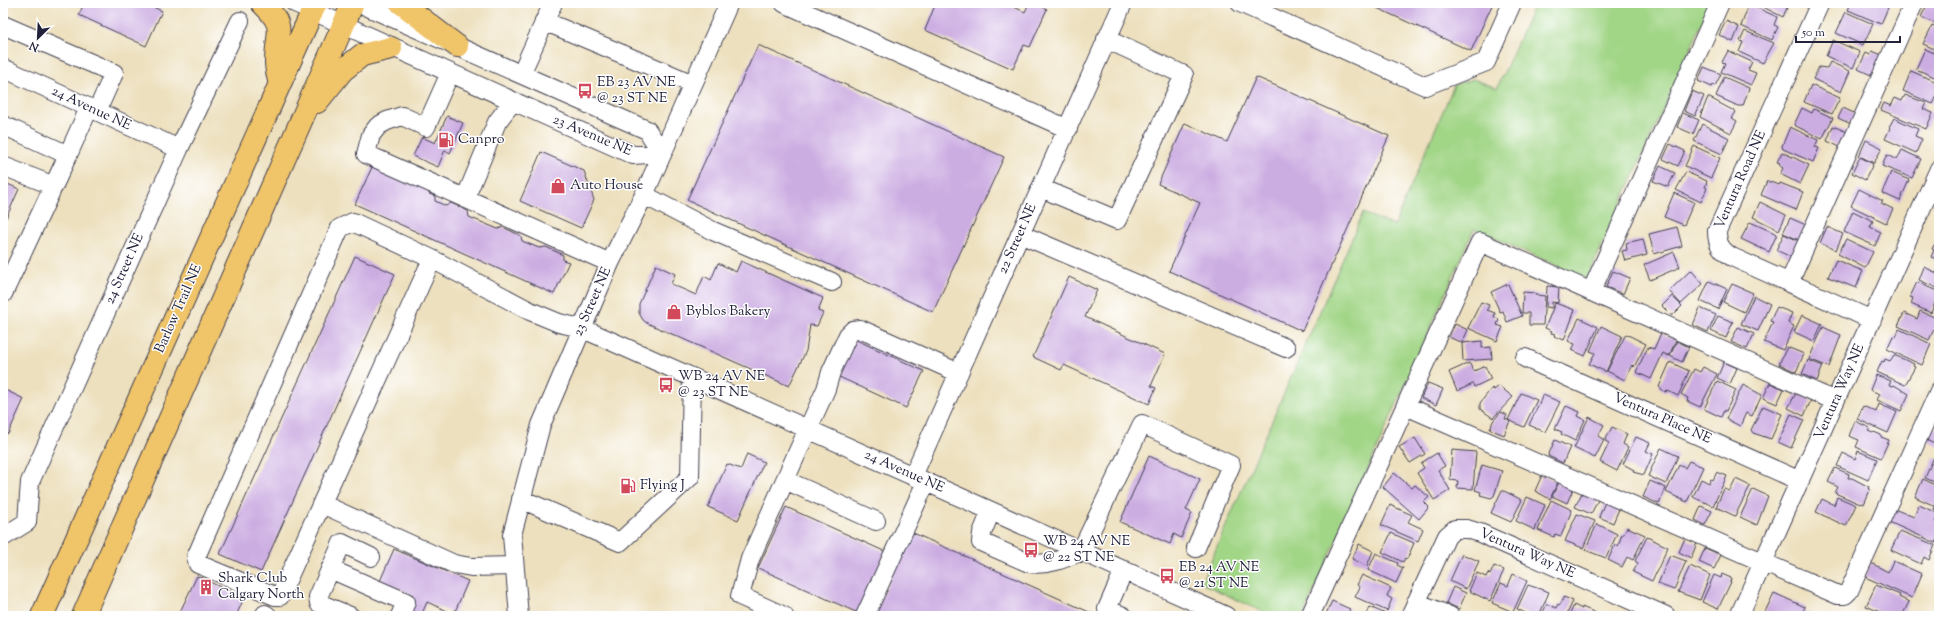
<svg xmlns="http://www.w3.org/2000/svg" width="1942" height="619" viewBox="0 0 1942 619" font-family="'Sorts Mill Goudy',serif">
<rect width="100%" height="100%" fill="#fff"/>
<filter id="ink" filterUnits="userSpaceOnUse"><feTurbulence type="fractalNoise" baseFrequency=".025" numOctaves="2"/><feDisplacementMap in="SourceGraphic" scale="8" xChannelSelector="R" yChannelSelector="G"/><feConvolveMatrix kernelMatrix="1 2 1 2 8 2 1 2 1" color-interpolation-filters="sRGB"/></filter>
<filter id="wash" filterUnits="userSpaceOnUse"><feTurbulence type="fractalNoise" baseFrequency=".012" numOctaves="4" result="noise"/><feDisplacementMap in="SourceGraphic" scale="16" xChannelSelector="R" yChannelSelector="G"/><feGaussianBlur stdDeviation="0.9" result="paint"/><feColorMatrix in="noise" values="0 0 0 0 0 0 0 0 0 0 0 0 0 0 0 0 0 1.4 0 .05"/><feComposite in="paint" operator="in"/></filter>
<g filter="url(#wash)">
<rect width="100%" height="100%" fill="#ede0be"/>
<path fill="#a2d687" stroke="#627c61" d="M1535,3H1711L1587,279L1474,229L1303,616H1272L1201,583L1363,213L1394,226L1454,85L1473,79L1497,88Z"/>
<g id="blocks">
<path fill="#ccade2" d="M84,3H144L162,11L146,46L79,15Z
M936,3H1005L1025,12L1029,3H1034L1047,9L1030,47L1024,45L1013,69L925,30Z
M1366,3H1493L1471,51Z
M1755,3H1789L1783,17Z
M1851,3H1890L1881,24L1848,10Z
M1928,3L1939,6V25L1921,17Z
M1749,4L1777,17L1774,25L1778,27L1772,40L1741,26Z
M1846,12L1873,24L1863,45L1836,33Z
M1726,21L1739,27L1733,42L1719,35Z
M1932,26L1939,29V51L1923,44Z
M1745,31L1774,43L1763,63L1739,52L1743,42L1740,41Z
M1833,40L1860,52L1853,68L1826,56Z
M758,45L1004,157L933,312L687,200Z
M1925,49L1939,55V79L1916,69Z
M1728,51L1752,62L1748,70L1756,73L1751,85L1721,72L1725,63L1722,62Z
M1872,51L1882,55L1873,76L1858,69L1866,53L1870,55Z
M1830,62L1850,71L1841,92L1813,79L1819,67L1827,68Z
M1704,67L1721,74L1715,86L1713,85L1712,87L1698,81Z
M1911,71L1939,83V95L1938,94L1933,104L1903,91Z
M1256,77L1389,136L1302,331L1169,271L1200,203L1158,184L1185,123L1227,142Z
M1724,77L1749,88L1743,106H1738L1716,96Z
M1811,85L1840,98L1832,114L1804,102Z
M1692,91L1704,96L1695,116L1684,111Z
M1905,95L1926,103L1923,109L1933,113L1926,129L1881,110L1884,103L1891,106L1895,98L1902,101Z
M1708,97L1736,112L1732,118L1737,121L1731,133L1700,117Z
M1802,108L1812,113L1814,109L1833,118L1822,139L1794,125Z
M1843,108L1856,114L1851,124L1838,118Z
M1683,113L1699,120L1693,134L1677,127Z
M447,116L463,123L450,153L445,150L438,167L413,156L422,137L435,143Z
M1894,118L1918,129L1915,136L1922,139L1916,153L1885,139L1890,128L1889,127Z
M1702,124L1729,138L1722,154L1694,141Z
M1833,126L1847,132L1840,147L1827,141Z
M1790,127L1818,140L1815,147L1819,148L1813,162L1783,149L1782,146Z
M1866,140L1882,148L1874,163L1859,156Z
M1670,144L1685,151L1678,166L1663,159Z
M1694,146L1720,158L1711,178L1685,166Z
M1902,150L1921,159L1912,178L1882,166L1887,155L1897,160Z
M541,152L584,171L594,200L581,228L520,201Z
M1782,152L1809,165L1800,184L1780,174L1783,168L1779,165L1780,163L1777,162Z
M1860,157L1873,164L1865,180L1852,173Z
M373,165L427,189L429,194L435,196V201L446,206L451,203L468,211L469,217L498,229L503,227L521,236L522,241L539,248L546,247L563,255V260L569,262L554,294L355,204Z
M1660,166L1675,173L1668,187L1653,181Z
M1686,172L1707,181L1705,187L1707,188L1701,202L1676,190Z
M1891,172L1909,180L1900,201L1882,193Z
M1767,181L1779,185L1780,183L1803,192L1796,210L1761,195Z
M3,182L19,189L3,225Z
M1859,189L1883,201L1881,203L1893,209L1886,223L1851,206Z
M1674,193L1694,202L1684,225L1664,217Z
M1760,202L1786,215L1779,230L1753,217Z
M1853,211L1873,221L1870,227L1881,232L1875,246L1844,232Z
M1790,218L1806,225L1799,240L1783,233Z
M1750,222L1777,234L1769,252L1741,239Z
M1677,227L1682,246L1654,254L1649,234Z
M1827,227L1843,234L1836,250L1820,243Z
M1784,234L1799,241L1791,257L1776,250Z
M1643,239L1647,255L1625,261L1622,251L1627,250L1626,243Z
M1846,239L1873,252L1865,268L1838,254Z
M1939,239V260L1931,257L1934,250L1932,249L1934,245L1936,246L1935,244Z
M1674,252L1680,267L1650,280L1644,265Z
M355,256L395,274L261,572L220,554Z
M1836,260L1863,271L1856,288L1828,277Z
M741,261L823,298L818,311L823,313L817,326L810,325L806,351L789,386L647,323L643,320L639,313V304L656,265L675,274L671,284L696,295L704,276L711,280L718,263L736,272Z
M1924,267L1939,274V289L1919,280Z
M1691,270L1703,284L1681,304L1669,291Z
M1613,271L1630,278L1623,294L1606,287Z
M1069,277L1097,290L1085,317L1165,354L1151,386L1156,388L1149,404L1064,365L1061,370L1033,357Z
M1709,281L1727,289L1718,309L1700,301Z
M1917,282L1939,292L1931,313L1911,304L1913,298L1910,297Z
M1508,284L1522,316L1507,322L1503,311L1500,312L1491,292Z
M1732,284L1753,293L1744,312L1723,302Z
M1547,286L1559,287L1558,303L1552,302V308L1546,307Z
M1523,292L1535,293V295L1545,296L1543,325H1529V313H1522Z
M1672,296L1682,306L1672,316L1662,306Z
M1754,296L1770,304L1758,331L1741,324Z
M1481,302L1489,305L1487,310L1495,313L1494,317L1499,319L1497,325L1503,327L1497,341L1468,328Z
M1555,303L1575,310L1564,340L1554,336L1555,334L1551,333L1552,331L1545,328Z
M1777,307L1792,313L1788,323L1794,326L1783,350L1764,342L1773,322L1770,321Z
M1700,308L1716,315L1708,332L1693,325Z
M1920,311L1939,319L1929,340L1898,326L1904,313L1917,319Z
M1802,315L1822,324L1814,341L1794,332Z
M1718,316L1733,322L1726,338L1711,331Z
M1579,318L1598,327L1585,356L1572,350L1575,344L1568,341Z
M1455,324L1468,330L1462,343L1449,337Z
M1601,326L1622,336L1606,372L1589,364L1595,353L1590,351Z
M1738,327L1754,334L1747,349L1731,342Z
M1823,327L1841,335L1829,367L1809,359Z
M1899,329L1931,344L1922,365L1887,349L1893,336L1896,337Z
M1661,333L1676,340L1669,356L1663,353L1651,379L1636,372L1648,347L1654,349Z
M1626,334L1646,344L1634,367L1632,365L1625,380L1607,371Z
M852,338L924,371L906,408L835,375Z
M1482,341V348L1491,347L1492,359L1463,361L1462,343Z
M1677,341L1689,347L1682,362L1670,356Z
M1787,347L1804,354L1796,372L1779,364Z
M1894,355L1914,364L1913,366L1915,367L1905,385L1877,372L1882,361L1884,362L1885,359L1890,361Z
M1808,360L1823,366L1817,381L1802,374Z
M1670,362L1689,371L1678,396L1668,391L1665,392L1659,387Z
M1724,362L1737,368L1730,384L1717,378Z
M1469,363L1474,371L1485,366L1491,379L1474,387L1473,384L1457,391L1449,372Z
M1703,367L1717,374L1700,407L1687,401L1688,398L1681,394L1694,369L1700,372Z
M1876,375L1891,381L1889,385L1893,386L1894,385L1909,394L1901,411L1877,400L1880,394L1870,390Z
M1717,381L1736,390L1726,411L1724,410L1721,417L1704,409Z
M1428,383L1443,389L1436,405L1421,398Z
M1770,383L1784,389L1777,404L1763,398Z
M1743,385L1762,395L1752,416L1746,413L1740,426L1726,419Z
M1499,386L1513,397L1493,418L1480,409V403L1492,388L1494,390Z
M3,389L24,399L8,434L3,431Z
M1521,393L1537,400L1524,427L1508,420Z
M1796,393L1811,400L1804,416L1788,408Z
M1543,395L1560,402L1545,432L1529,425Z
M1879,404L1897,412L1888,433L1857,419L1863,406L1876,412Z
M1566,406L1580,412L1578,416L1585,420L1575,441L1561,434L1562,432L1555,429Z
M1763,406L1782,414L1771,439L1753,433L1751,430Z
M1501,412L1507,415L1505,419L1510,421L1504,435L1490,429L1493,421Z
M1791,414L1804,420L1791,448L1778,442Z
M1589,417L1604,425L1598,436L1604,440L1595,458L1574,448Z
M1855,421L1870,428L1868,431L1873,433L1874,432L1881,435V437L1889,440L1881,458L1856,447L1859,440L1849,436Z
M1612,427L1627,434L1623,444L1628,447L1617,471L1600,462L1609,443L1605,441Z
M1932,427L1939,430V446L1926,440Z
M1636,437L1650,443L1646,451L1653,454L1644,475L1633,472L1634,470L1623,464Z
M1415,438L1425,454L1410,463L1399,447Z
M1555,440L1570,447L1563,463L1548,456Z
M1661,448L1678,456L1666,484L1648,476Z
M1452,450L1476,452L1473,489L1457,488L1458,481L1450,480Z
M1858,451L1877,459L1868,480L1837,466L1843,453L1855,459Z
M1437,453L1445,466L1438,470L1450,490L1434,500L1417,473L1424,468L1421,463Z
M747,454L764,462L738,520L708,507L727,464L741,469Z
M1149,456L1200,479L1186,510L1192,513L1181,538L1174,534L1170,544L1120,522Z
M1934,457L1939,459V484L1925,478Z
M1689,461L1703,467L1687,502L1666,492L1679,465L1685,468Z
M1482,465L1502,471L1494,496L1491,498L1480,495L1481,492L1475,490Z
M1835,468L1849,474L1848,478H1852L1869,487L1868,489L1870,490L1864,504L1861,503L1860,504L1835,493L1838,487L1828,482Z
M1717,472L1727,476L1713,506L1693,497L1701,479L1709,483L1711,479L1713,480Z
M1394,473L1412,488L1415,485L1429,497L1424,502L1429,507L1419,519L1383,487Z
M1542,475L1558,482L1550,499L1535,491Z
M1736,479L1750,486L1735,516L1716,507L1724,489L1730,491Z
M1923,479L1939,487V512L1934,510L1935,506L1915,497Z
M1650,481L1666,488L1659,504L1643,497Z
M1559,482L1573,489L1567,503L1552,496Z
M1753,489L1768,496L1757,525L1740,517Z
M1502,490L1522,500L1511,522L1491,513Z
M1582,493L1598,500L1591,514L1575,507Z
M1527,497L1545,505L1535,530L1516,521Z
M1837,497L1856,505L1846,526L1816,512L1822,499L1834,505Z
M1551,500L1572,510L1561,536L1555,534L1554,537L1538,530Z
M1605,502L1619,509L1613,523L1599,517Z
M1390,505L1412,515L1408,522L1423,529L1418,541L1381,525Z
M1919,505L1939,514L1935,522L1939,523V537L1936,543L1889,522L1894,509L1914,517Z
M1701,506L1712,511L1705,525L1695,520Z
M786,507L886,552L858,613L758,568Z
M1577,514L1595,521L1583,548L1565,541Z
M1597,524L1617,534L1606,558L1585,550Z
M1627,527L1645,535L1633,560L1627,557L1622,567L1608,560L1615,545L1618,546L1622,534H1624Z
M1900,531L1935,545L1929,560L1924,557L1921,564L1891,550Z
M911,532L1098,616H874Z
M1391,533L1414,543L1407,559L1405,558L1403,562L1382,552Z
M1647,537L1668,547L1652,581L1633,572L1638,563L1635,561Z
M1685,538L1697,543L1691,558L1679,552Z
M1359,544L1373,551L1367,566L1352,559Z
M1705,548L1721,555L1714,569L1699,562Z
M394,549L468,581L454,614L427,602L421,616H404L413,595L380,581Z
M1376,553L1398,563L1397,565L1403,568L1396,583L1368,570Z
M1462,554L1479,561L1466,589L1450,581Z
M1670,555L1686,561L1674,590L1658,584Z
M1893,561L1922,574L1912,598L1865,577L1871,563L1888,572Z
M1494,566L1504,570L1490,601L1469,591L1477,573L1486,577L1488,573L1490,575Z
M1690,566L1710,575L1700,600L1678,592Z
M1513,574L1527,581L1513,612L1492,603L1501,583L1508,586Z
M1722,574L1731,578L1730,582H1731L1718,609L1702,602L1714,575L1721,578Z
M1362,575L1391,588L1387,596L1392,599L1387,611L1355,597L1360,587L1357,585Z
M197,576L244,598L236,616H178Z
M1528,585L1549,592L1539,616H1532L1517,609Z
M1876,585L1900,595L1899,597L1909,602L1902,616H1889L1866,606Z
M1453,587L1466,593L1459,609L1446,603Z
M1774,593L1805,607L1803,611L1815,616H1763Z
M1564,597L1573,601L1566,616H1541L1547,604L1556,608L1558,604L1560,605Z
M1332,601L1350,609L1347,616H1325Z
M1574,605L1582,609V607L1596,613L1595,616H1569Z
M1370,607L1388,615V616H1365Z"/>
</g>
</g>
<g filter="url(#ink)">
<use href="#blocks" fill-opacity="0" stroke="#403e4f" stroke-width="1"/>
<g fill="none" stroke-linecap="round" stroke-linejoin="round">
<g stroke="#403e4f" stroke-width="20">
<path id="minor" d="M295,3L633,155L662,153
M359,3L647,130L662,153
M784,3L1068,129
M1240,3L1425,86L1486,62L1512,3
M1820,3L1717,231C1717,244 1721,250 1732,257L1872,320
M544,21L693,84
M3,25L114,73L97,111
M3,68L179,149
M450,73L426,127L402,116L387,121L378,126L371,135L366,154L610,263
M521,74L553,3
M3,125L68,155L89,108
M3,166L54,186
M1041,188L1117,220L1184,75L1106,39
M644,195L713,231L832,282
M465,199L497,122L513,101
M1020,234L1286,348
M432,259L280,596H275L198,564L196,557L340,228L353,222L432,259L530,311L559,323L581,328L622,346L1226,616
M1789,283L1914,3
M1591,292L1720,3
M3,294L68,155
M1525,358L1800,481
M1406,406L1838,595H1845L1849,591L1939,391
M913,476L1123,3
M521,499L620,542L690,477L692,378
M322,504L454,564L471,567L514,566
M991,511L982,533L981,542L1029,563C1048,566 1064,559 1081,551L1142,424L1231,465L1196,548
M876,521L785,480L826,389L831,372L848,335L853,330L860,329L959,373
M3,537L27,522L30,482L179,149L240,21
M330,569L406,602L400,616
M1416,602L1450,616
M264,616L265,614L268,616
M350,616L319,603L318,597L342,543L371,557
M519,616L512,535L541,425L610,263L644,195L729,3
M784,616L740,596L750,559L785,480
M865,616L926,482
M1123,616L1107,609L1124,570
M1310,616L1480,242L1835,401
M1410,616L1447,536L1455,529H1467L1480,533L1666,616
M1739,616L1939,169"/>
</g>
<g stroke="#403e4f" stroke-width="24">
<path id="major" d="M262,3C288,28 276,32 276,62C276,69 278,75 279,81
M401,3L457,46
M317,102L343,70L362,55L391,48
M42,616L316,3
M83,616L353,3"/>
</g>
<use href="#minor" stroke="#fff" stroke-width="18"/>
<use href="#major" stroke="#f0c469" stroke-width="22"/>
</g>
</g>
<defs>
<g id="bus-bare" transform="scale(1.2)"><path d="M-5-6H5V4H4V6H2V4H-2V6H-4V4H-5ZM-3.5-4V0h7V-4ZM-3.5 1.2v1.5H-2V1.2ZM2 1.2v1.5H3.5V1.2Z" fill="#d1495b" stroke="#fff" stroke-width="2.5" paint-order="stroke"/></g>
<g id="fuel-bare" transform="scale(1.2)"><path d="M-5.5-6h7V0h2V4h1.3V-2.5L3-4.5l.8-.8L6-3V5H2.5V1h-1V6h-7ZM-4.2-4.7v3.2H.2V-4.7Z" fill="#d1495b" stroke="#fff" stroke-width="2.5" paint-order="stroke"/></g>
<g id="shop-bare" transform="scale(1.2)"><path d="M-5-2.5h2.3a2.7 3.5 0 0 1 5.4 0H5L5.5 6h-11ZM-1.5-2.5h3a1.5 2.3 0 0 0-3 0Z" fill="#d1495b" stroke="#fff" stroke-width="2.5" paint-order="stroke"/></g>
<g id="building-bare" transform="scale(1.2)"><path d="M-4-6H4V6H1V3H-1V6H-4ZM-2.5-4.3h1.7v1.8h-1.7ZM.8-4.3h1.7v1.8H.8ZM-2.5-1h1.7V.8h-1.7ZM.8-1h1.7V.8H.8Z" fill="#d1495b" stroke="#fff" stroke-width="2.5" paint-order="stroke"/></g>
</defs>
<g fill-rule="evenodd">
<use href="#bus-bare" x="585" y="91"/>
<use href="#fuel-bare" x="446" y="140"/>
<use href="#shop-bare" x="558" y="186"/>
<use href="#shop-bare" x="674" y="312"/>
<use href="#bus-bare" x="666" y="385"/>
<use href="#fuel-bare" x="628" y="486"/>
<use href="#bus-bare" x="1031" y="550"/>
<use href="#bus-bare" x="1167" y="576"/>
<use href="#building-bare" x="206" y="587"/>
</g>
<g text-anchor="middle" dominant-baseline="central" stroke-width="3" stroke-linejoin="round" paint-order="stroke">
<g font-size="14" fill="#22223b" stroke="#fff" text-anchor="start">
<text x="597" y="83">EB 23 AV NE<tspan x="597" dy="16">@ 23 ST NE</tspan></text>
<text x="458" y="140">Canpro</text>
<text x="570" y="186">Auto House</text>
<text x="686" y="312">Byblos Bakery</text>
<text x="678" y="377">WB 24 AV NE<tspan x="678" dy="16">@ 23 ST NE</tspan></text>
<text x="640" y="486">Flying J</text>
<text x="1043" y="542">WB 24 AV NE<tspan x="1043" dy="16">@ 22 ST NE</tspan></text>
<text x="1179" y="568">EB 24 AV NE<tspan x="1179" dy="16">@ 21 ST NE</tspan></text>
<text x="218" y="579">Shark Club<tspan x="218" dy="16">Calgary North</tspan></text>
</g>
<g font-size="14" fill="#22223b" stroke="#fff">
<text transform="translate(91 109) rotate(25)">24 Avenue NE</text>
<text transform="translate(592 136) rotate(23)">23 Avenue NE</text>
<text transform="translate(1741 180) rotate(-66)">Ventura Road NE</text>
<text transform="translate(1018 239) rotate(-66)">22 Street NE</text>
<text transform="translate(125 269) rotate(-66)">24 Street NE</text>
<text transform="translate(593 302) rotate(-66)">23 Street NE</text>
<text transform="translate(179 309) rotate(-66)">Barlow Trail NE</text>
<text transform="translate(1840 392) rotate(-66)">Ventura Way NE</text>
<text transform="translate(1662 419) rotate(24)">Ventura Place NE</text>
<text transform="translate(904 472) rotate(24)">24 Avenue NE</text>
<text transform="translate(1527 554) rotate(24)">Ventura Way NE</text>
</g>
</g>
<rect width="1942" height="619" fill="none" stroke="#fff" stroke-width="16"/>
<g transform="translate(38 38) rotate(204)" stroke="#ffffff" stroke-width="3" paint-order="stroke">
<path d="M0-3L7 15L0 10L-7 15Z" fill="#22223b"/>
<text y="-6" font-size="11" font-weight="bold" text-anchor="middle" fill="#22223b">N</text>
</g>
<path d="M1796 36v6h104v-6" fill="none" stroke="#22223b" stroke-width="2"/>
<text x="1802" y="36" font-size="12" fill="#22223b" stroke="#ffffff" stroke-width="3" paint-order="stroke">50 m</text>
</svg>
